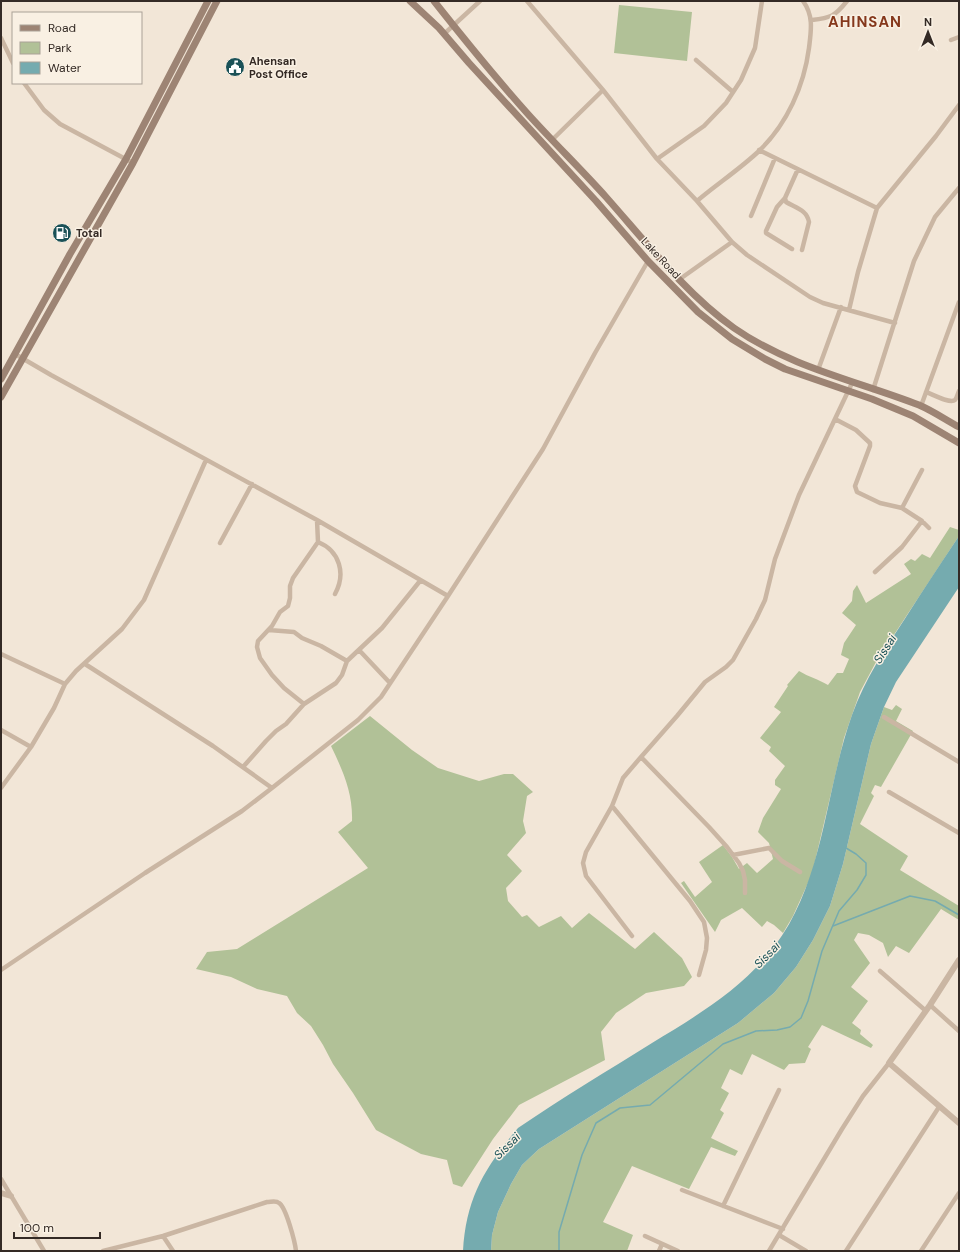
<svg xmlns="http://www.w3.org/2000/svg" width="960" height="1252" viewBox="0 0 960 1252" font-family="'DM Sans',sans-serif">
<rect width="100%" height="100%" fill="#f2e6d7"/>
<path fill="#b1c197" d="M619,5L692,12L687,61L614,53Z
M950,527L959,530V536L876,662L860,692L844,738L812,874L793,916L783,933L774,925L767,921L762,927L742,908L721,920L715,932L681,883L684,881L695,897L712,882L699,862L723,845L732,857L739,869L747,863L757,873L773,859L769,843L758,832L763,818L781,789L775,785V780L785,766L769,751L771,747L760,738L781,712L774,707L788,686L787,685L799,671C809,677 818,679 828,685L837,673H843L849,659L841,655L844,643L856,625L842,613L852,601L853,591L857,585L866,603L911,574L904,564L911,559L915,561L922,554L930,558Z
M896,705L902,709L896,721L913,731L881,787L875,785L871,793L874,796L860,824L908,856L900,870L959,906V920L941,909L909,953L896,946L888,957L883,943L869,935L858,933L854,940L870,963L851,987L868,1001L852,1023L861,1030L860,1034L873,1045L871,1048L822,1025L808,1047L811,1049L805,1063L789,1064L784,1070L752,1054L742,1075L730,1069L721,1088L729,1093L720,1110L724,1113L711,1138L738,1151L735,1156L711,1147L689,1189L632,1166L603,1222L633,1235L627,1251H491L492,1235L498,1212L511,1184L522,1165L539,1149L738,1023L774,993L796,967L813,940L830,906L843,864L871,744L884,707L892,710Z
M370,716L412,750L438,768L479,781L504,774H513L533,792L527,796L523,821L526,833L507,855L522,871L506,888L508,901L522,917L527,915L539,927L561,916L572,928L589,913L635,949L654,932L682,958L692,977L684,986L646,993L616,1013L601,1032L605,1060L519,1105L493,1139L462,1187L453,1184L447,1160L421,1154L376,1130L353,1093L333,1064L323,1045L311,1026L297,1013L287,996L257,989L231,977L196,969L207,952L237,949L368,868L338,832L352,821C353,793 343,771 331,746Z"/>
<path fill="#75abaf" d="M959,536V587L896,682L884,707L871,744L843,864L830,906L813,940L796,967L774,993L738,1023L539,1149L522,1165L511,1184L498,1212L492,1235L491,1251H463C466,1198 485,1167 518,1128C562,1098 607,1071 652,1043C693,1018 734,994 766,957C825,889 823,796 852,715C865,679 885,649 906,617C923,590 941,563 959,536Z"/>
<g fill="none" stroke-linecap="round" stroke-linejoin="round">
<path stroke="#75abaf" stroke-width="1.5" d="M833,926L910,896L935,901L959,915
M559,1251V1232L582,1155L596,1123L620,1108L650,1105L723,1044L756,1031L777,1030L790,1027L801,1018L808,1001L822,951L839,911L857,890L866,875V863L856,854L846,848"/>
<path stroke="#cab6a3" stroke-width="4.5" d="M527,1L603,90L657,159L697,201L732,242L747,255L810,297L823,303L895,323
M812,20C831,18 835,16 847,1
M444,34L480,1
M1,38L13,63
M951,40L959,37
M696,60L733,92
M24,83L44,110L60,124L133,163
M552,140L603,90
M759,150L877,208L858,272L849,310
M657,159L704,126L726,103L741,80L755,48L762,1
M798,169L785,198L786,202C796,208 807,210 809,222L802,250
M785,198L777,207L766,231V233L792,249
M697,201C717,184 740,169 759,151C787,124 804,86 809,48C811,31 814,16 803,1
M877,208L936,136L959,105
M751,216L775,158
M680,279L732,242
M15,354L51,375L317,520L448,596L543,449L595,353L648,261
M818,370L841,307
M873,390L914,261L935,217L959,188
M926,392C932,394 950,404 955,400C957,398 958,393 959,391
M921,406L959,302
M835,419L856,430L870,443V446L855,486L857,492L880,503L902,508L922,470
M902,508L922,521L929,528
M318,542C340,551 346,574 335,594
M220,543L252,484
M875,572L902,547L922,521
M269,630L294,632L302,638L321,646L347,661
M359,650L390,683
M1,654L65,684L76,671L122,629L144,600L206,460
M304,704L284,688L272,675L260,658L257,647L258,641L272,626L280,612L288,606L290,598V586L293,578L318,542L317,520
M884,717L959,762
M1,730L31,747
M243,767L266,741L276,731L286,724L304,704L336,683L342,675L347,661L382,628L420,581
M1,788L31,747L54,708L65,684
M272,788L358,720L381,697L448,596
M889,792L959,833
M612,806L690,901L704,922L707,938L706,950L699,975
M733,855L769,848L782,861L800,872
M745,893V880L743,871L739,863L727,847L709,827L641,757L677,716L705,682L726,667L733,660L756,619L765,600L775,559L799,495L852,383
M632,936L586,876L583,863L586,852L612,806L623,778L641,757
M1,970L145,873L242,811L272,788L213,746L85,664
M880,971L926,1011
M930,1005L959,1031
M1,1179L44,1251
M682,1190L783,1229
M723,1206L779,1090
M779,1235L806,1251
M163,1236L173,1251
M645,1236L678,1251
M103,1251L163,1236L267,1202C271,1202 276,1200 279,1203C286,1207 295,1242 296,1251
M659,1251L662,1244
M769,1251L842,1129L863,1096L889,1063
M846,1251L939,1107
M921,1251L959,1193"/>
<path stroke="#cab6a3" stroke-width="6" d="M959,960L930,1005L889,1063L959,1123
M1,1193L11,1196"/>
<path stroke="#9d8474" stroke-width="7" d="M410,1L439,28L469,63L596,201L648,261L698,312L732,339L765,359L785,369L872,399L913,416L959,443
M434,1C464,39 495,77 527,113C553,142 580,168 606,197C645,241 686,294 734,328C790,367 857,381 919,405C933,411 946,420 959,427
M1,379L70,254L126,159L208,1
M1,397L133,163L217,1"/>
</g>
<defs>
<g id="civic-disc" transform="scale(1)"><circle r="9.5" fill="#1a5157" stroke="#f9f0e3"/><path d="M-.6-6.5H3V-4.5H.6V-3L4-1V1h2V6H-6V1h2V-1L-.6-3ZM-1.2 2.5V6h2.4V2.5Z" fill="#fff"/></g>
<g id="fuel-disc" transform="scale(1)"><circle r="9.5" fill="#1a5157" stroke="#f9f0e3"/><path d="M-5.5-6h7V0h2V4h1.3V-2.5L3-4.5l.8-.8L6-3V5H2.5V1h-1V6h-7ZM-4.2-4.7v3.2H.2V-4.7Z" fill="#fff"/></g>
</defs>
<g fill-rule="evenodd">
<use href="#civic-disc" x="235" y="67"/>
<use href="#fuel-disc" x="62" y="233"/>
</g>
<g text-anchor="middle" dominant-baseline="central" stroke-width="3" stroke-linejoin="round" paint-order="stroke">
<g font-size="11" font-weight="bold" fill="#342a25" stroke="#f9f0e3" text-anchor="start">
<text x="249" y="61">Ahensan<tspan x="249" dy="13">Post Office</tspan></text>
<text x="76" y="233">Total</text>
</g>
<g font-size="11" fill="#342a25" stroke="#f9f0e3">
<text transform="translate(661 258) rotate(47)">Lake Road</text>
</g>
<g font-size="12" font-style="italic" fill="#1a5157" stroke="#f9f0e3">
<text transform="translate(885 649) rotate(-58)">Sissai</text>
<text transform="translate(767 955) rotate(-46)">Sissai</text>
<text transform="translate(507 1146) rotate(-45)">Sissai</text>
</g>
<g font-size="15" font-weight="bold" letter-spacing="1" fill="#85381c" stroke="#f9f0e3">
<text x="865" y="22">AHINSAN</text>
</g>
</g>
<rect width="960" height="1252" fill="none" stroke="#342a25" stroke-width="4"/>
<rect x="12" y="12" width="130" height="72" fill="#f9f0e3" stroke="#aaa197"/>
<rect x="20" y="25" width="20" height="6" fill="#9d8474" stroke="#aaa197"/>
<text x="48" y="32" font-size="12" fill="#342a25">Road</text>
<rect x="20" y="42" width="20" height="12" fill="#b1c197" stroke="#aaa197"/>
<text x="48" y="52" font-size="12" fill="#342a25">Park</text>
<rect x="20" y="62" width="20" height="12" fill="#75abaf" stroke="#aaa197"/>
<text x="48" y="72" font-size="12" fill="#342a25">Water</text>
<g transform="translate(928 32)" stroke="#f9f0e3" stroke-width="3" paint-order="stroke">
<path d="M0-3L7 15L0 10L-7 15Z" fill="#342a25"/>
<text y="-6" font-size="11" font-weight="bold" text-anchor="middle" fill="#342a25">N</text>
</g>
<path d="M14 1232v6h86v-6" fill="none" stroke="#342a25" stroke-width="2"/>
<text x="20" y="1232" font-size="12" fill="#342a25" stroke="#f9f0e3" stroke-width="3" paint-order="stroke">100 m</text>
</svg>
